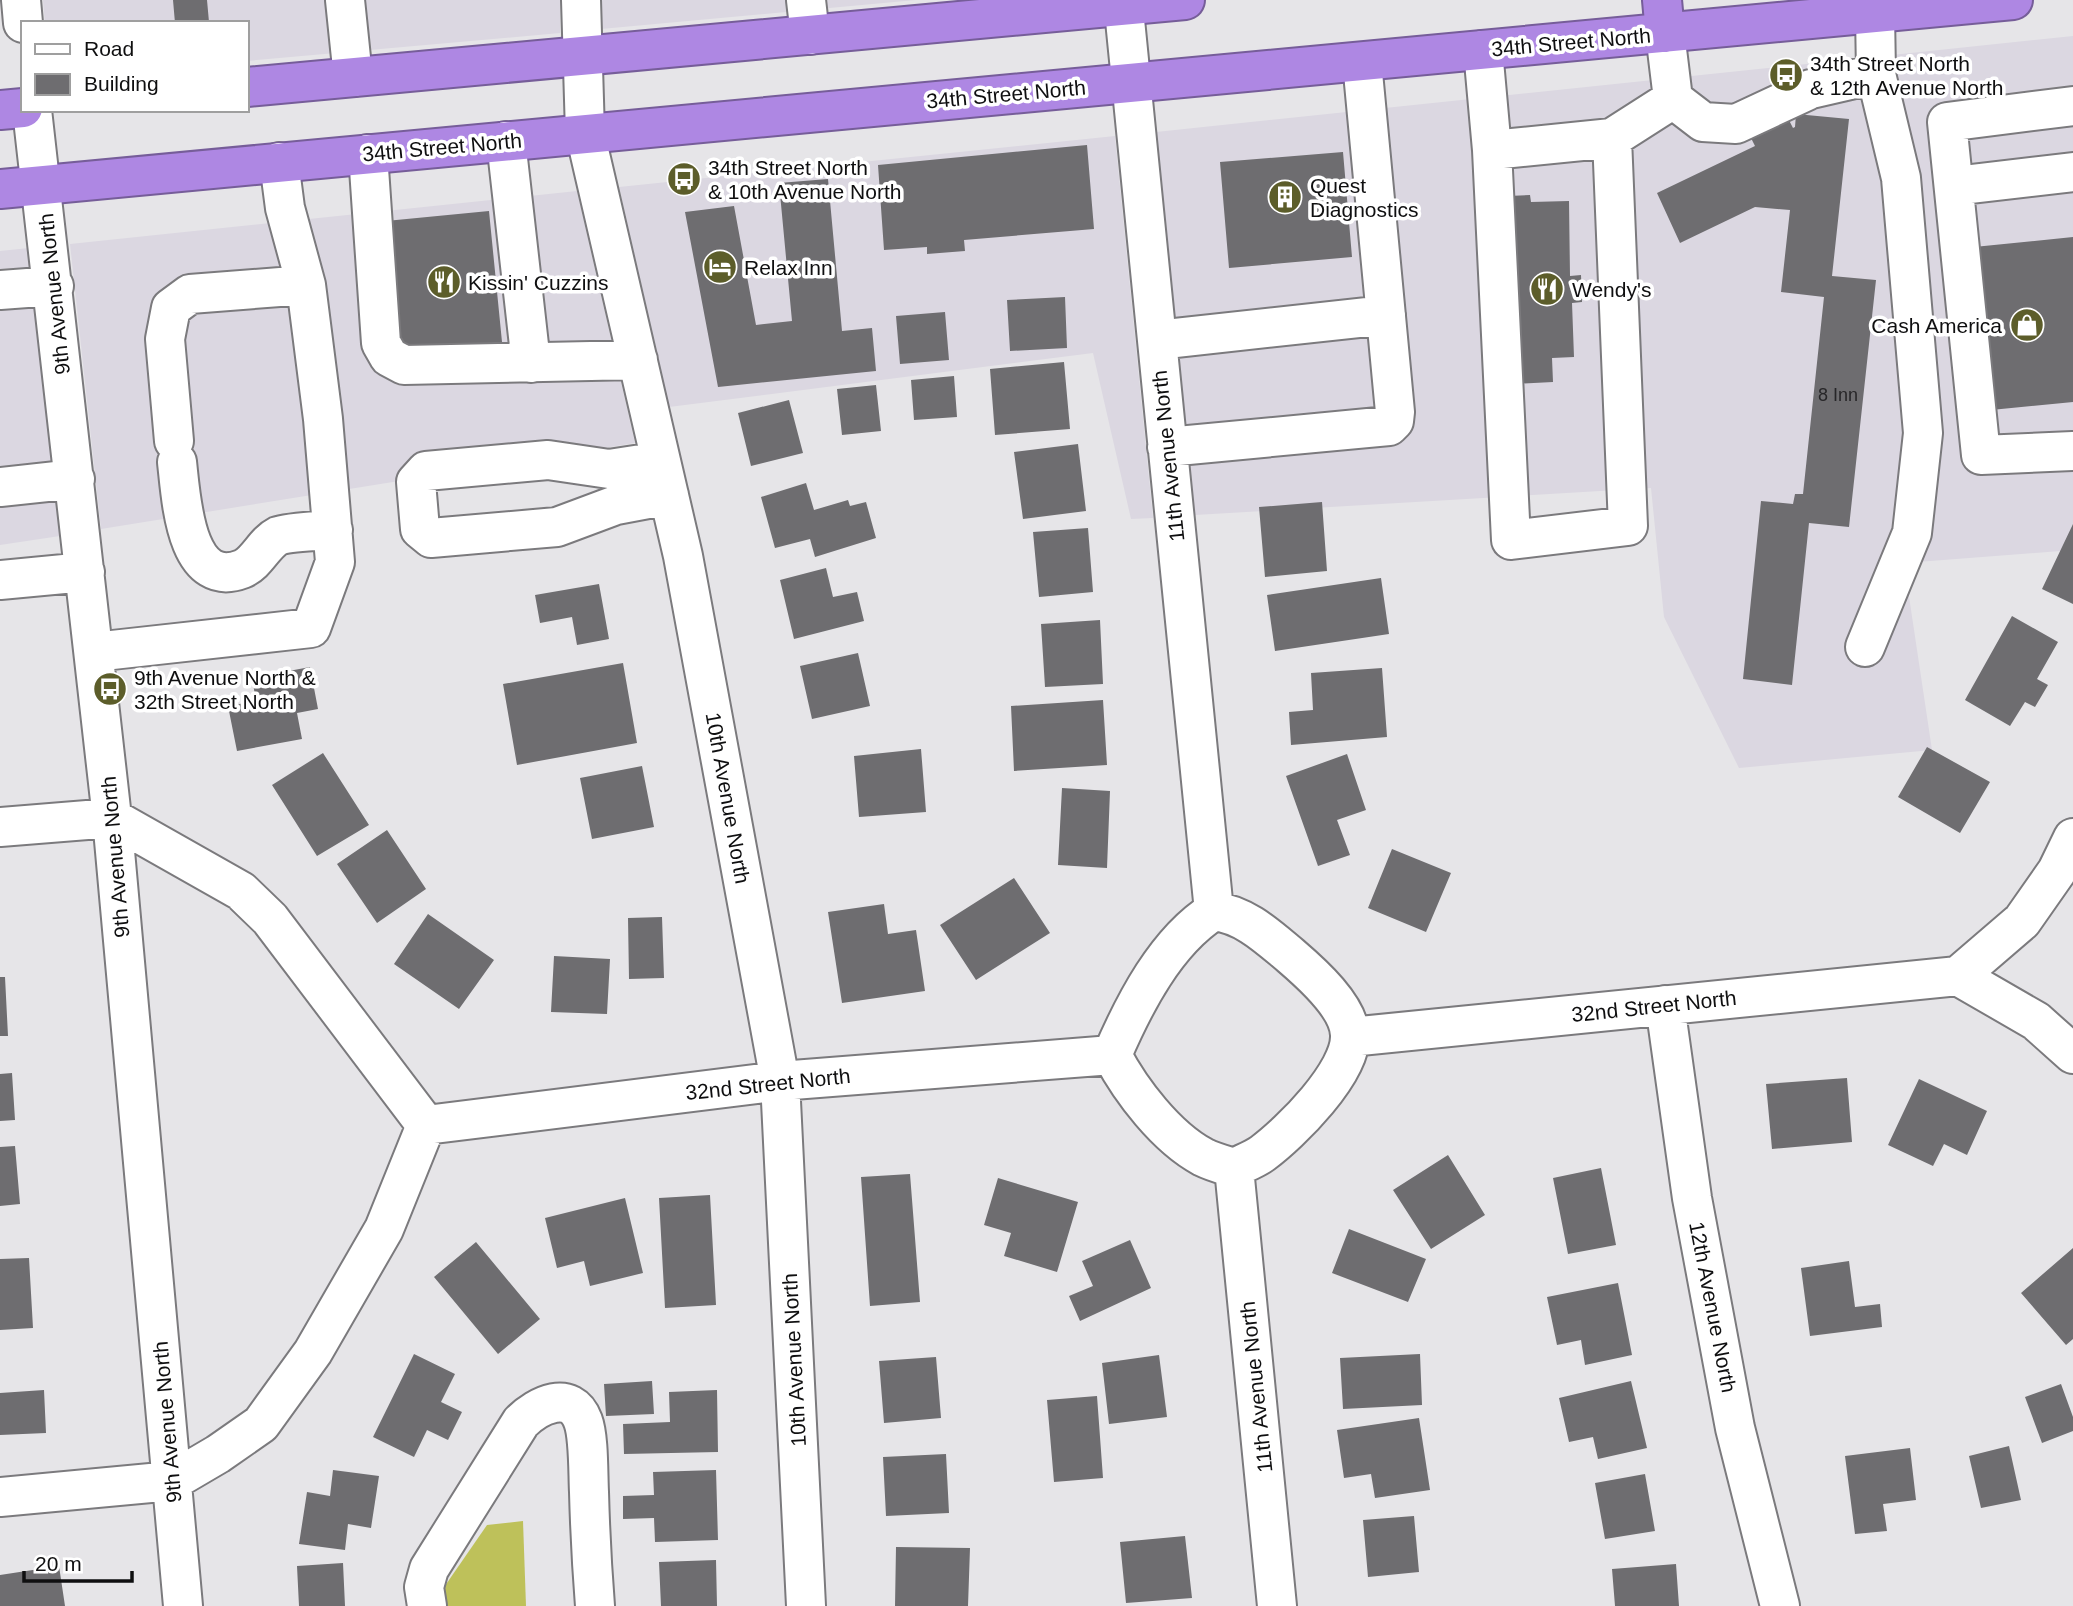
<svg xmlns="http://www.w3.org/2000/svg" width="2073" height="1606" viewBox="0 0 2073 1606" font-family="Helvetica,sans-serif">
<rect width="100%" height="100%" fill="#e6e5e8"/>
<path fill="#dbd7e1" d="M43,0H560V33L247,61V23H45Z
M601,0H916L601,29Z
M2073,36V550L1904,563L1932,750L1739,768L1664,617L1651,488L1195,515L1156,132Z
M1115,136L1153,518L1131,519L1093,353L669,407L619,187Z
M577,191L635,443L101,529L70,244Z
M29,248L60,536L0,545V251Z"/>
<path fill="#bec15a" d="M523,1521L526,1606H431L487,1525Z"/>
<path fill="#6e6d70" d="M173,0H207L209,22L175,23Z
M1773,89L1793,128L1795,127L1796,114L1849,119L1832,276L1876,280L1849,527L1809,523L1792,685L1743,679L1761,501L1793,504L1795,494H1803L1824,297L1781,292L1790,210L1755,207L1680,243L1657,193L1755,146L1736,108Z
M1087,145L1094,229L964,240L965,251L927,254V247L884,250L878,165Z
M1343,152L1352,257L1229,268L1220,162Z
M828,179L842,331L872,328L876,371L718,387L685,212L734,206L756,325L792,321L779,183Z
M1530,195L1531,202L1569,201L1570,276L1581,275L1582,302L1572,303L1574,357L1552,358L1553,382L1513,384L1508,196Z
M489,211L502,342L399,352L386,221Z
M2073,237V402L1991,410L1974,247Z
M1065,297L1067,348L1010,351L1007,300Z
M945,312L949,360L900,364L896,316Z
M1064,362L1070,429L995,435L990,369Z
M954,376L957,417L914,420L911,380Z
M876,385L881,431L842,435L837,389Z
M789,400L803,453L751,466L738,413Z
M1078,444L1086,511L1023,519L1014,452Z
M806,483L814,510L848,500L850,506L866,502L876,538L815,557L810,539L775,548L761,497Z
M1322,502L1327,571L1265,577L1259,507Z
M2073,524V604L2042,589Z
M1088,528L1093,592L1039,597L1033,532Z
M826,568L833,597L857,592L864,621L794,639L780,580Z
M1381,578L1389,634L1275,651L1267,595Z
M599,584L609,639L577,645L572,617L540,623L535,595Z
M2012,616L2058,642L2037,679L2048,685L2035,707L2025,702L2010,726L1965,700Z
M1100,620L1103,684L1045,687L1041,624Z
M858,653L870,706L812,719L800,666Z
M623,663L637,743L517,765L503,684Z
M310,667L318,709L297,713L302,739L237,751L228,706L256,701L252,678Z
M1382,668L1387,737L1291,745L1289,712L1313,710L1311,673Z
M1103,700L1107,765L1014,771L1011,706Z
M1927,747L1990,782L1960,833L1898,797Z
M921,749L926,812L859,817L854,756Z
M323,753L369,825L317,856L272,785Z
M1347,754L1366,810L1337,820L1350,855L1318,866L1286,776Z
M642,766L654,827L592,839L580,778Z
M1062,788L1110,791L1107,868L1058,865Z
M387,830L426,889L377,923L337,864Z
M1392,849L1451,873L1426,932L1368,908Z
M1014,878L1050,933L976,980L940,925Z
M884,904L888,934L916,930L925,991L842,1003L828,912Z
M428,914L494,960L459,1009L394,964Z
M662,917L664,978L629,979L628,918Z
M554,956L610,959L607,1014L551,1012Z
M0,977H5L8,1036H0Z
M12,1073L15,1120L0,1121V1074Z
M1847,1078L1852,1142L1772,1149L1766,1084Z
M1919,1079L1987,1111L1967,1155L1944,1144L1933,1166L1888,1145Z
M15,1146L20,1204L0,1206V1147Z
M1448,1155L1485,1215L1431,1249L1393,1190Z
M1601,1168L1616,1245L1568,1254L1553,1178Z
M910,1174L920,1302L870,1306L861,1177Z
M998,1178L1078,1202L1057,1272L1004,1256L1011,1233L984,1225Z
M710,1195L716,1305L665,1308L659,1198Z
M625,1198L643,1273L590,1286L584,1261L557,1268L545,1218Z
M1349,1229L1426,1259L1408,1302L1332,1273Z
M1130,1240L1151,1288L1080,1321L1069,1296L1093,1286L1082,1261Z
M476,1242L540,1319L498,1354L434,1277Z
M2073,1248V1339L2066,1345L2021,1293Z
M29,1258L33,1328L0,1330V1259Z
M1849,1261L1855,1307L1880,1304L1882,1327L1810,1336L1801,1268Z
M1618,1283L1632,1355L1585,1365L1581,1340L1557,1345L1547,1297Z
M414,1354L455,1374L441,1402L462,1412L448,1440L427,1430L414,1457L373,1437Z
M1420,1354L1422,1405L1343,1409L1340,1358Z
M1159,1355L1167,1417L1109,1424L1102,1363Z
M936,1357L941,1418L884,1423L879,1361Z
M652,1381L654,1414L606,1416L604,1384Z
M1631,1381L1647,1448L1598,1459L1593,1437L1569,1442L1559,1398Z
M2061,1384L2073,1417V1431L2042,1443L2025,1397Z
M44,1390L46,1433L0,1435V1393Z
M717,1390L718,1452L624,1454L623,1424L670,1422L669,1392Z
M1097,1396L1103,1478L1054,1482L1047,1400Z
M1419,1418L1430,1490L1375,1498L1371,1474L1344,1478L1337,1430Z
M2009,1446L2021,1500L1981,1508L1969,1456Z
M1910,1448L1916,1500L1883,1504L1887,1531L1855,1534L1845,1456Z
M946,1454L949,1513L886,1516L883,1457Z
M333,1470L379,1476L371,1528L348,1524L345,1550L299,1544L307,1492L330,1496Z
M716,1470L718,1540L655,1542L654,1518L623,1519V1496L654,1495L653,1472Z
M1645,1474L1655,1531L1605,1539L1595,1483Z
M1414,1516L1419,1572L1368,1577L1363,1520Z
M1185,1536L1192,1598L1126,1603L1120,1542Z
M896,1547L970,1548L968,1606H895Z
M716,1560L717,1606H661L659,1562Z
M343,1563L345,1606H299L297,1566Z
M1676,1564L1679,1606H1615L1612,1569Z
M59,1566L65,1606H0V1575Z"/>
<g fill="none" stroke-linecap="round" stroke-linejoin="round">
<g stroke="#7b7a7d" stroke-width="42">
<path id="minor" d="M21,0L23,23
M345,0L353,77
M581,0L585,133L683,556L780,1081L806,1606
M806,0L810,35
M1123,0L1214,911
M1875,13L1876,74
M1483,50L1492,150L1511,540L1628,526L1612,138
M1673,99L1703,122L1736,124L1811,89L1876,74L1901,178L1923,433L1912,533L1865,647
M2073,106L1947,122L1981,455L2073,451
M32,110L112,818L183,1606
M506,141L531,363
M1492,150L1612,138L1673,99L1665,33
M368,154L381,343L389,357L404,365L638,360
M1954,186L2073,172
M0,290L54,286
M1157,340L1386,315
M174,441L165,339L171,308L190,294L306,285
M1167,447L1389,426L1394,421L1395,412L1362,62
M661,461L609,469L548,460L426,471L416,482L420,529L431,538L557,527L616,505L669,495
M177,462C181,497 185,591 242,569C257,563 264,543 278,536C288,532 320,531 333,530
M0,487L75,479
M0,580L85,572
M94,652L311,628L335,562L323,419L306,285L285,208L279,162
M0,827L112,818L241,891L270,919L426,1125L384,1229L313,1352L261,1424L218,1454L172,1481L0,1497
M1214,911C1245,915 1267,936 1291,956C1312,974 1349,1007 1350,1035C1352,1072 1290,1133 1263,1153C1255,1159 1244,1163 1234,1168C1224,1165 1213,1162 1203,1157C1166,1137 1131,1091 1112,1055C1134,1004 1166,941 1214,911Z
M1958,976L2036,1021L2073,1054
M1665,1005L1692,1198L1735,1428L1780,1606
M1350,1037L1958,976L2022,921L2057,871L2073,838
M426,1125L780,1081L1112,1055
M1234,1168L1277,1606
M427,1606L424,1587L429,1569L521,1422C537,1406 571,1388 583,1421C589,1437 588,1473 589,1492C590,1530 592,1568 595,1606"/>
</g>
<g stroke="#765d99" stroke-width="42">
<path id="highway" d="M1662,0L1665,33
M247,87L1185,0
M0,110L23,108
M0,189L2013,0"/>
</g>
<use href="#minor" stroke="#fff" stroke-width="38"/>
<use href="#highway" stroke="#ae87e3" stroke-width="38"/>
</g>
<defs>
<g id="bus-disc" transform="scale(1.75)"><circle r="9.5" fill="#5c5d2a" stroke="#fff"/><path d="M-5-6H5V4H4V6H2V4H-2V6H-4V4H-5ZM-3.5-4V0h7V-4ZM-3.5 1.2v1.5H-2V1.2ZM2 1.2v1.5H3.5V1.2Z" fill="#fff"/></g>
<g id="building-disc" transform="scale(1.75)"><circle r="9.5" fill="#5c5d2a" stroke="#fff"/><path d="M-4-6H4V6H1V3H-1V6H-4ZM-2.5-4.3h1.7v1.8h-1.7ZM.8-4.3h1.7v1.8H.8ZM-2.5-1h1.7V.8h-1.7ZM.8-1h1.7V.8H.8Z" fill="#fff"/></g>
<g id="hotel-disc" transform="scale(1.75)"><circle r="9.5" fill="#5c5d2a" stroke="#fff"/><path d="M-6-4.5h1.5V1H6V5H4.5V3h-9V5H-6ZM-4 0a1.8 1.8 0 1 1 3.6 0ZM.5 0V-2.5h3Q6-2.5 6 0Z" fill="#fff"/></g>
<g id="restaurant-disc" transform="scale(1.75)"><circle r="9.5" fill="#5c5d2a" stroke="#fff"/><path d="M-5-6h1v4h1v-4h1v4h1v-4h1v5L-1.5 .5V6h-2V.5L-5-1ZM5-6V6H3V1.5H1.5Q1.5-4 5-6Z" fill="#fff"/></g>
<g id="shop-disc" transform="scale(1.75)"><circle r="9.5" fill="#5c5d2a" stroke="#fff"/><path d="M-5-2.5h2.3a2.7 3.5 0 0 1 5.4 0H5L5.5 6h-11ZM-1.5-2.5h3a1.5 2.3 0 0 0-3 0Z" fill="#fff"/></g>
</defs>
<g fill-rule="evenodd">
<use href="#bus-disc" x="1786" y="75"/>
<use href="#bus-disc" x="684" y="179"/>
<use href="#building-disc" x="1285" y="197"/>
<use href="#hotel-disc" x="720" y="267"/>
<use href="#restaurant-disc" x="444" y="282"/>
<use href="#restaurant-disc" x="1547" y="289"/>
<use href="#shop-disc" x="2027" y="325"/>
<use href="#bus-disc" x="110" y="689"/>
</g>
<g text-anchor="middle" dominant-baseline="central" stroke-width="7" stroke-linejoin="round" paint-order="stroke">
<g font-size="18" fill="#272628">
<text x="1838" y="395">8 Inn</text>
</g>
<g font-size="21" fill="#0f0f10" stroke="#fff">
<text transform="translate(1571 42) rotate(-5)">34th Street North</text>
<text transform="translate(1006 94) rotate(-5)">34th Street North</text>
<text transform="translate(442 147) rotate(-5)">34th Street North</text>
<text transform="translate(54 294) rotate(-96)">9th Avenue North</text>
<text transform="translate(1168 456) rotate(-96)">11th Avenue North</text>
<text transform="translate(728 798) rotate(80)">10th Avenue North</text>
<text transform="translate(115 857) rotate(-95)">9th Avenue North</text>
<text transform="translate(1654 1006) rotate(-6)">32nd Street North</text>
<text transform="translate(768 1084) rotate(-6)">32nd Street North</text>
<text transform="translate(1713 1307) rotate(79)">12th Avenue North</text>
<text transform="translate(794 1360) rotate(-93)">10th Avenue North</text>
<text transform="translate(1256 1387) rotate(-96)">11th Avenue North</text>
<text transform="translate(167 1422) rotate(-95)">9th Avenue North</text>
</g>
<g font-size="21" fill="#0f0f10" stroke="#fff" text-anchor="start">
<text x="1810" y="63">34th Street North<tspan x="1810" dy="24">&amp; 12th Avenue North</tspan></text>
<text x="708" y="167">34th Street North<tspan x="708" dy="24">&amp; 10th Avenue North</tspan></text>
<text x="1310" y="185">Quest<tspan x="1310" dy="24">Diagnostics</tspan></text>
<text x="744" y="267">Relax Inn</text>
<text x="468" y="282">Kissin' Cuzzins</text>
<text x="1572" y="289">Wendy's</text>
<text x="2002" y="325" text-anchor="end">Cash America</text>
<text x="134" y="677">9th Avenue North &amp;<tspan x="134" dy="24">32th Street North</tspan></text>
</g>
</g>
<rect x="21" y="21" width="228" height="91" fill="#ffffff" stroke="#9f9f9f" stroke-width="2"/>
<rect x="35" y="44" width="35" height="10" fill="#ffffff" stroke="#9f9f9f" stroke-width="2"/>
<text x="84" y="56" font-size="21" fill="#0f0f10">Road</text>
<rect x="35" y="74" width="35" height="21" fill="#6e6d70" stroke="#9f9f9f" stroke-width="2"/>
<text x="84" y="91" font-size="21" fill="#0f0f10">Building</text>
<path d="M24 1571v10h108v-10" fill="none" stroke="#0f0f10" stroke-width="3.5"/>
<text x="35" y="1571" font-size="21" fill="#0f0f10" stroke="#ffffff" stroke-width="5" paint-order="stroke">20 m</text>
</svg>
